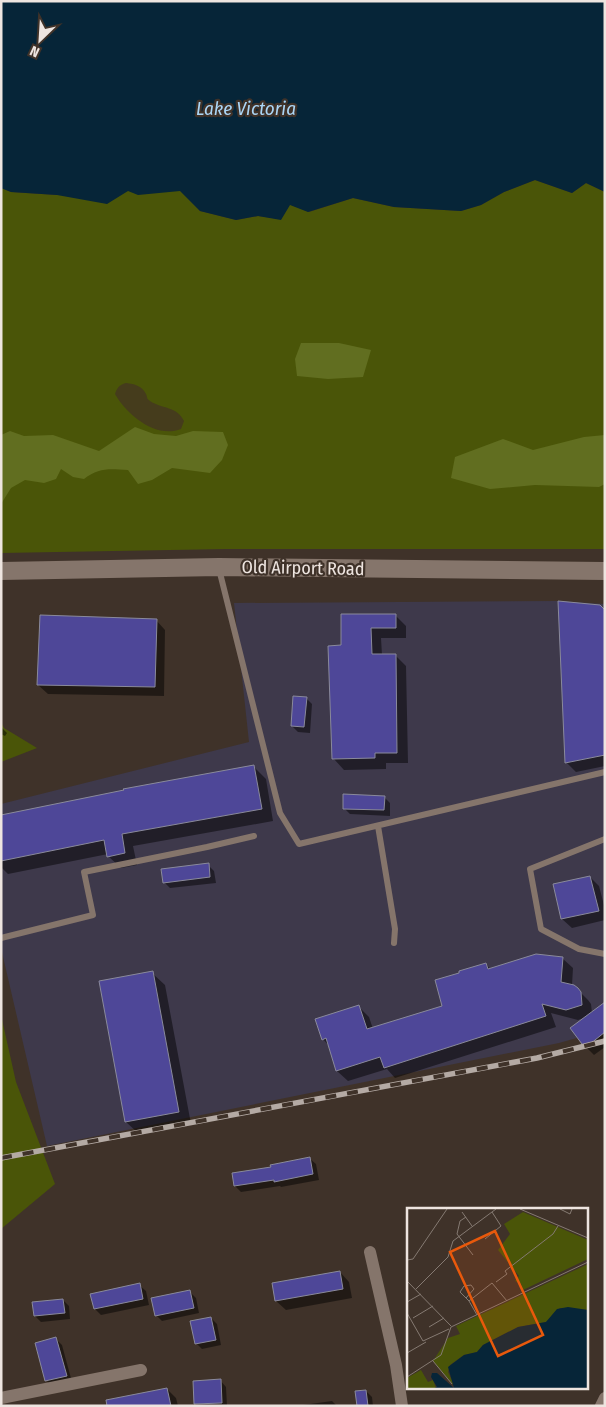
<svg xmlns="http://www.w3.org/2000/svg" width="606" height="1407" viewBox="0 0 606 1407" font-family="'Fira Sans Condensed',sans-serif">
<rect width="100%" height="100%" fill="#3f3229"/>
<path fill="#3e394b" d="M558,601L605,604V1030L559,1043L47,1146L1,948V804L249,742L234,603Z"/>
<path fill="#4a5508" d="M535,180L572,193L586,183L605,192V549H227L1,553V188L11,192L57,195L128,191H181L200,211L236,220L258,216L280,219L289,204L309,212L353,198L394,207L461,211L481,205L504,192Z
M1,722L4,728L37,748L1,762Z
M1,1015L16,1082L55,1184L1,1229Z"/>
<path fill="#616e20" d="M301,343H339L371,350L363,377L328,379L297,376L295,359Z
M135,427L154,434L176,436L193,431L223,432L228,445L222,460L210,473L172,468L152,480L138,484L128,470C110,469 99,467 84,479L73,477L61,469L56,479L44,483L25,480L11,488L1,504V435L10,431L24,436L53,435L99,451Z
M605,435V484L599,487L535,485L490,489L451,478L455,457L503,439L533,450L584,437Z"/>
<path fill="#453c1c" d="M126,383C135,384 142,386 146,394C148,399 146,398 150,401C162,409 177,406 184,421L181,429C156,439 127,415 115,394C117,388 119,385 126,383Z"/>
<path fill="#062538" d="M1,1H605V192L586,183L572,193L535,180L504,192L481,205L461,211L394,207L353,198L308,212L290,205L281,220L258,216L236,220L200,211L180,191L138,195L128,191L107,204L57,195L11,192L1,188Z"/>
<path fill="#0007" d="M605,612V766L576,772L566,762Z
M342,615H395L406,626V638H381L382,655H395L406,666L408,763H386V769L344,770L334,759L342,646Z
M156,620L165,630L164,696L48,694L38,685Z
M306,698L312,704L310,733L298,732L292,726Z
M1,727L7,733L5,736L1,734Z
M253,766L266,779L273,821L133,846L137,865L121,868L108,856V854L8,874L1,867V817Z
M384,797L390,803V816L350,814L344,808Z
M208,865L214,871L216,883L170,888L164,882Z
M590,877L599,886L605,909V920L572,928L562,919Z
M562,958L573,968L572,985L577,989L588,1000L591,1004L592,1013L605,1003V1047L594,1055L586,1047V1017L578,1020L551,1013L556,1027L395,1078L387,1069L348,1081L337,1071L329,1046L323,1039L358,1006L369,1017L373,1029L444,1006L486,964L491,970Z
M152,973L165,985L191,1124L139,1134L126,1122Z
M309,1158L316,1164L319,1180L281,1187L280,1186L241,1192L235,1186L233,1174L272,1168Z
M340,1272L349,1282L352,1298L286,1310L276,1301Z
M139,1285L146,1291L149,1305L101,1315L95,1309Z
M190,1292L196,1298L199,1313L162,1321L156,1315Z
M63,1300L69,1306L70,1319L41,1322L35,1316Z
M211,1318L217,1324L221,1345L202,1349L196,1343Z
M56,1339L62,1345L72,1382L52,1386L46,1380Z
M220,1380L226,1387L227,1406H197L195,1404Z
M167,1389L176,1398L178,1406H111Z
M366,1391L372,1397L373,1406H358Z
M332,1401L337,1406H303V1405Z"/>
<path fill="#4e4798" stroke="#8a8a9b" d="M558,601L600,605L605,610V755L565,763Z
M341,614H396V628H371L372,654H396L397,753H375V758L332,759L328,646L341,645Z
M40,615L157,619L155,687L37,685Z
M293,696L307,697L304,727L291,726Z
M254,765L262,809L122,834L125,853L107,857L104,840L1,861V815L124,790L123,789Z
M343,794L385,796L384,810L343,809Z
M209,863L210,877L163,883L161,869Z
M590,876L599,911L561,919L553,884Z
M536,954L563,957L561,982L574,985L578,988L581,992L582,1005L566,1010L542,1004L546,1016L384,1068L380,1057L336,1071L326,1038L322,1040L315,1019L359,1005L367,1029L442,1006L435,980L459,973V971L486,963L488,969Z
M153,971L179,1112L125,1122L99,981Z
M605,1002V1032L585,1048L570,1028Z
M310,1157L313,1174L274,1182V1180L234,1186L232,1173L271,1167L270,1165Z
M340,1271L343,1289L275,1301L272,1283Z
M140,1283L143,1299L94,1309L90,1294Z
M190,1290L194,1308L155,1316L151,1298Z
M63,1299L65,1313L34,1316L32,1302Z
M211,1317L216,1340L195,1344L190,1321Z
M56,1337L67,1376L45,1381L35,1343Z
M221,1379L222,1403L194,1404L193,1381Z
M167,1388L171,1406H107L106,1400Z
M366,1390L368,1406H357L355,1391Z"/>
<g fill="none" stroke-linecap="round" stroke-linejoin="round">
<path stroke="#85756b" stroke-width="6" d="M219,569L280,813L299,844L605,772
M378,826L395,929L394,943
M605,839L530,869L541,929L579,949L605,954
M1,938L93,915L84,872L207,847L254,836"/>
<path stroke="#85756b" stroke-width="12" d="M370,1252L396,1365L402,1406
M1,1398L141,1370
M601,1406L605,1398"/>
<path stroke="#85756b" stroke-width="18" d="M1,571L219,567L605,571"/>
<g stroke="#b4aaa4" stroke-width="5.5">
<path id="rail" d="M1,1158L537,1058L605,1041"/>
</g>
<use href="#rail" stroke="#3f3229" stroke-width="4" stroke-dasharray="11" stroke-linecap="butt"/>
</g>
<g text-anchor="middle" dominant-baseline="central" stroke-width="4.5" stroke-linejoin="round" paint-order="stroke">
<g font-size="18" fill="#eee5e0" stroke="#3f3229">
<text transform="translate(303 568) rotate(1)">Old Airport Road</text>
</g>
<g font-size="19" font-style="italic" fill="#abd6f6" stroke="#3f3229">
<text x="246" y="108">Lake Victoria</text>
</g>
</g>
<g transform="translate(407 1208)">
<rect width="181" height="181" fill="#3f3229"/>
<path d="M116,4L181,32V51L116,82L114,76L108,73L112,68L91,42L103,26L97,16ZM181,56V102L153,100L139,114L111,119L76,137L70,144L57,147L43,157L41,164L48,179L26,153L41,130L53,126L49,118ZM14,162L21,174L26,172L29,180L0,181V170Z" fill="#4a5508"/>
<path d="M161,99L181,102V181H25L30,179L24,169L25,165H30L47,180L41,159L57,147L70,144L76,137L111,119L139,114L150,101Z" fill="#062538"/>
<path fill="none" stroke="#857a72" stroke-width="1" d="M113,1L181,30M153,1L163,6L165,1M55,4L65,18M59,9L53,13L50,26L66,47M78,31L94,18L85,4M0,52L6,51L40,1M0,73L44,118M89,74L100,66L98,63L146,26L151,18M9,81L41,49L46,33L89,1M59,90L67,81L64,77L57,78L53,84L62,93L85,75L100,93M62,93L70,107M0,94L14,86M0,105L16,133L42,121M6,110L26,98M22,119L37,110M0,145L19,134M26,153L45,176M0,169L34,147L44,119L181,54"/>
<path fill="#e8590c" fill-opacity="0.15" stroke="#e8590c" stroke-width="2.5" d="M88,23L136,127L91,148L43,44Z"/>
<rect width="181" height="181" fill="none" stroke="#eee5e0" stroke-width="2.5"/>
</g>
<rect width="606" height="1407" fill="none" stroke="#eee5e0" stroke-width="5"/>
<g transform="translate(40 40) rotate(205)" stroke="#3f3229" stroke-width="4" paint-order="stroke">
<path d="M0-4L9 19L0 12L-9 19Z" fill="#eee5e0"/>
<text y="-8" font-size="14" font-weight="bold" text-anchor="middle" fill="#eee5e0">N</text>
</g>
</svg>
